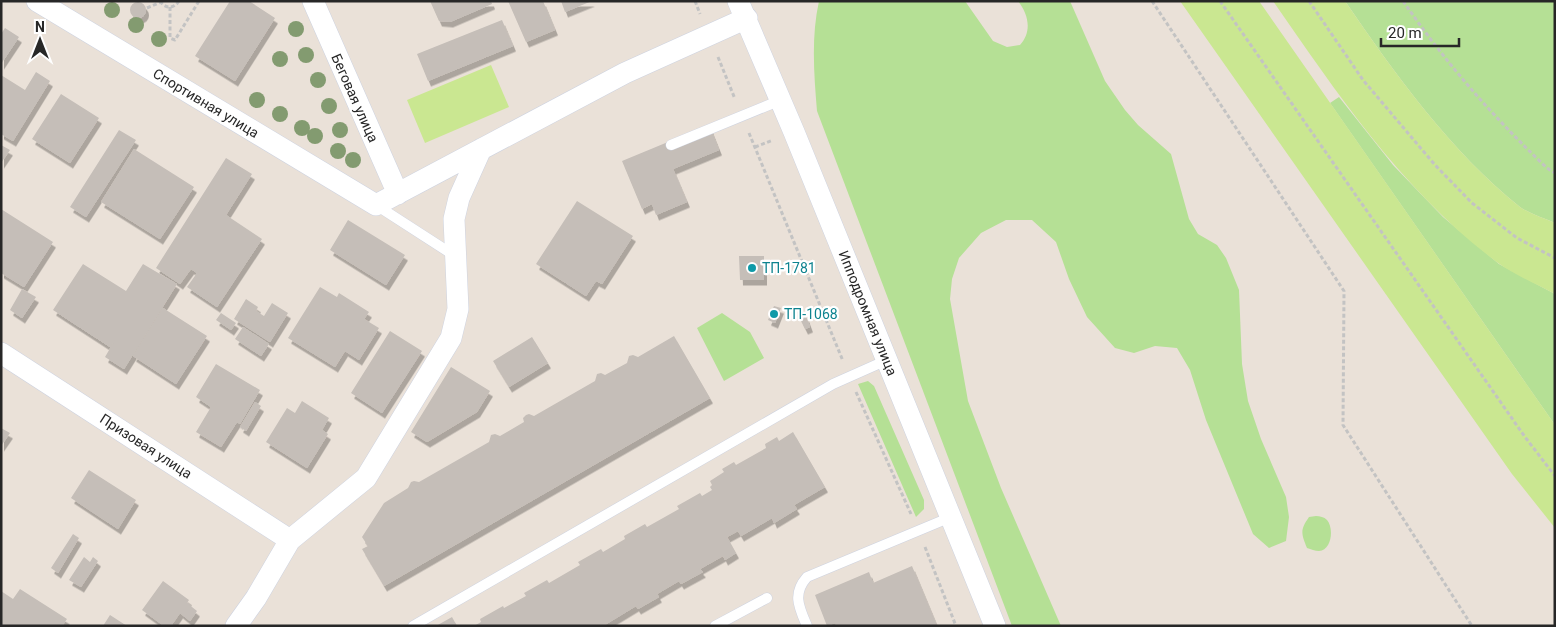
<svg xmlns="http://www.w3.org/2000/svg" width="1556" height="627" viewBox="0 0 1556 627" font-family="Roboto,sans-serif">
<defs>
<filter id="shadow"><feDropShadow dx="3" dy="5.5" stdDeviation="0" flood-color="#0004"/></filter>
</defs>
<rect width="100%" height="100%" fill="#eae1d8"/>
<path fill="#b5e095" d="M819,1H965L993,41L1007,47L1020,45C1032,32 1029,15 1018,1H1070L1105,81L1125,110L1138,125L1171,154L1189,219L1198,234L1217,245L1226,258L1239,290L1242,364L1248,401L1261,439L1286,497L1289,517L1286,541L1269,548L1253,534L1206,420L1190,370L1177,348L1155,346L1134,353L1115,348L1087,317L1069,279L1056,242L1032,220H1006L981,233L959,258L952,279L950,299L968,401L1001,488L1061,626H1012L817,111C814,75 811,37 819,1Z
M1345,1H1555V223C1544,218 1530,214 1520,207C1452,153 1394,73 1345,1Z
M1339,97L1393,165L1443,217L1499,264L1555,294V425L1330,103Z
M722,313L750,332L764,358L724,381L697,328Z
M868,381L874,386L924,500V509L916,517L858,384Z
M1316,516C1320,516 1324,517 1327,520C1334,528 1332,550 1319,551C1315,551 1311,549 1307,548C1301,533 1300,530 1309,517Z"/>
<path fill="#cae791" d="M1180,1H1259L1555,425V528L1512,474Z
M1273,1H1345C1394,73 1452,153 1520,207C1530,214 1544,218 1555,223V294C1536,284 1515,275 1498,263C1404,193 1339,96 1273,1Z
M491,65L509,107L425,143L407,100Z"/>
<path fill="#c5beb8" filter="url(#shadow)" d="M230,1H249L275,18L235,81L195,56Z
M430,1H491L492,4L450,22L439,21Z
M508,1H543L555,30L526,42Z
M561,1H592L565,12Z
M130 10a8 8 0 1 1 16 0a8 8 0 1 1-16 0Z
M502,20L513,46L428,81L417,54Z
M5,28L19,37L1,64V34Z
M36,72L50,81L13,141L1,134V75L25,90Z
M61,94L99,118L70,163L32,139Z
M709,125L719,150L673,169L687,202L656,215L652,204L642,209L622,161Z
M119,130L136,140L86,217L70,207Z
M1,145L10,150L1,163Z
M134,149L194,187L160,239L101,202Z
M226,158L252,174L226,215L262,239L217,307L187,287L197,273L191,269L180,284L156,268Z
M577,201L633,236L602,284L596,281L586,296L536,264Z
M1,209L53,242L24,287L1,273Z
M348,220L405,255L386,285L330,250Z
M739,256H764V280H740Z
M83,264L126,291L143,264L177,284L124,369L105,357L115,340L110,347L53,310Z
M320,287L337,297L339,293L369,312L364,319L379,328L359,360L345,351L335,367L288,338Z
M22,289L36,297L22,318L10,310Z
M246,299L258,307L256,311L264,316L272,303L288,313L270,342L234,319Z
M774,306L781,308L775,323L768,320Z
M163,308L207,336L176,384L133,356Z
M221,313L236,323L231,330L216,320Z
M806,316L810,327L805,329L800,319Z
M243,327L269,344L261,356L235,339Z
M390,331L422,351L382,413L351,393Z
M674,336L710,398L384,586L362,549L368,546L362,537L384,503L408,488L411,482L414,481L419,482L489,442L491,435L495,434L500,436L524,422L523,418L526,415L529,414L534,416L595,381L597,374L601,373L605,375L627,363L629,356L633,355L638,357Z
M532,337L548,363L509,387L493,361Z
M216,364L260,390L240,424L237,422L221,447L196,432L211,407L196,397Z
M451,367L490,391L477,412L427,442L411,432Z
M302,401L329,418L322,430L328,434L307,468L266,442L287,408L295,413Z
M255,402L261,406L246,431L240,427Z
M1,428L10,433L1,446Z
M793,432L825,487L794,505L797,509L774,523L772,518L741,536L738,531L727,537L736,553L725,560L723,556L700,569L703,572L681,584L679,581L657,594L659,597L638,609L636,606L603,626H474L481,622L480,619L503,606L504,608L526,596L524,593L547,580L549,583L580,565L578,562L601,549L603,552L625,539L624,536L645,524L647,527L679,509L677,506L700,493L702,496L712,490L710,487L712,485L710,481L724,472L722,469L734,462L736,465L766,448L765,444L777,437L779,441Z
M89,470L136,500L118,529L71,498Z
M73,534L79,538L58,573L51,568Z
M84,557L90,562L93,557L98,561L81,587L69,580Z
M912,566L937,626H837L835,623L827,626L815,595L869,572L873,583Z
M163,581L189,600L187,603L197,611L190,621L180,613L171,626H164L142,610Z
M20,589L67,619L62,626H1V591L13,599Z
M110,615L127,626H103Z
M452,617L457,626H436Z"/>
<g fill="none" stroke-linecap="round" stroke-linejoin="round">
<g stroke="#ced3e0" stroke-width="11">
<path id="lane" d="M671,145L781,100
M376,205L455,256
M413,626L833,384L887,360
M715,626L767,598
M807,626C799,607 792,594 807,577L951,517"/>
</g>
<g stroke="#ced3e0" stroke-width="22">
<path id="street" d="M37,1L376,205L625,73L747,18
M313,1L398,194
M738,1L794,132L995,626
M1,353L290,540
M236,626L256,598L290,540L366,478L451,338L458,309L454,219L459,198L481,149"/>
</g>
<path stroke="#c3c3c3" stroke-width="3" stroke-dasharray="4 2.5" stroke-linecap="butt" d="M160,1C165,9 174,9 179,1
M695,1L700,14
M1152,1L1344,291L1343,425L1472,626
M1220,1L1525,437L1555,476
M1309,1L1363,80L1435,165L1472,203L1517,238L1555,258
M1403,1C1445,62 1493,117 1547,168L1555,173
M170,7V38L175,40L199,1
M147,8L161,2
M718,57L735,99
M749,133L843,361
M755,147L773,140
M856,392L911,514
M925,547L956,626"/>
<use href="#lane" stroke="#fff" stroke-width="10"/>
<use href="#street" stroke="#fff" stroke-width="21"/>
</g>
<g fill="#839b70">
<circle cx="112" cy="10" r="8"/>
<circle cx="136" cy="25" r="8"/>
<circle cx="296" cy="29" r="8"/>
<circle cx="159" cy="39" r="8"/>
<circle cx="306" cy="55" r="8"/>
<circle cx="280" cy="59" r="8"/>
<circle cx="318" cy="80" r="8"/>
<circle cx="257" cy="100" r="8"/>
<circle cx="329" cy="106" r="8"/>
<circle cx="280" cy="114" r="8"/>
<circle cx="302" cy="128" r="8"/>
<circle cx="340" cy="130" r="8"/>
<circle cx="315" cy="136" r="8"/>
<circle cx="338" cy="151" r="8"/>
<circle cx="353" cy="160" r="8"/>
</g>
<g fill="#0f9aa8" stroke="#fff" stroke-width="2">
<circle cx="752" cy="268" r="5"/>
<circle cx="774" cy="314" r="5"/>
</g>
<g text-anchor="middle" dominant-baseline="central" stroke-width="4.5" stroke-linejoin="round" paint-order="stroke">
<g font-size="14" fill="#272727" stroke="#fff">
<text transform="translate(355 98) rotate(66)">Беговая улица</text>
<text transform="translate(206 103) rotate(31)">Спортивная улица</text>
<text transform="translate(868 313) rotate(68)">Ипподромная улица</text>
<text transform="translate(146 446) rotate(33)">Призовая улица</text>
</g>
<g font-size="14" fill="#0d838f" stroke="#fff" text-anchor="start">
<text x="762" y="268">ТП-1781</text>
<text x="784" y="314">ТП-1068</text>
</g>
</g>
<rect width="1556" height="627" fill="none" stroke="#272727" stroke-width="5"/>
<g transform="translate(40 40)" stroke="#ffffff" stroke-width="4" paint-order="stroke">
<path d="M0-4L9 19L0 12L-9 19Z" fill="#272727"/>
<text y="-8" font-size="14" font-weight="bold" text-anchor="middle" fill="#272727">N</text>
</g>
<path d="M1381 38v8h78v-8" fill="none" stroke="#272727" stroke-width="2.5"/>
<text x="1388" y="38" font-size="15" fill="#272727" stroke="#ffffff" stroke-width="4" paint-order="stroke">20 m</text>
</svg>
